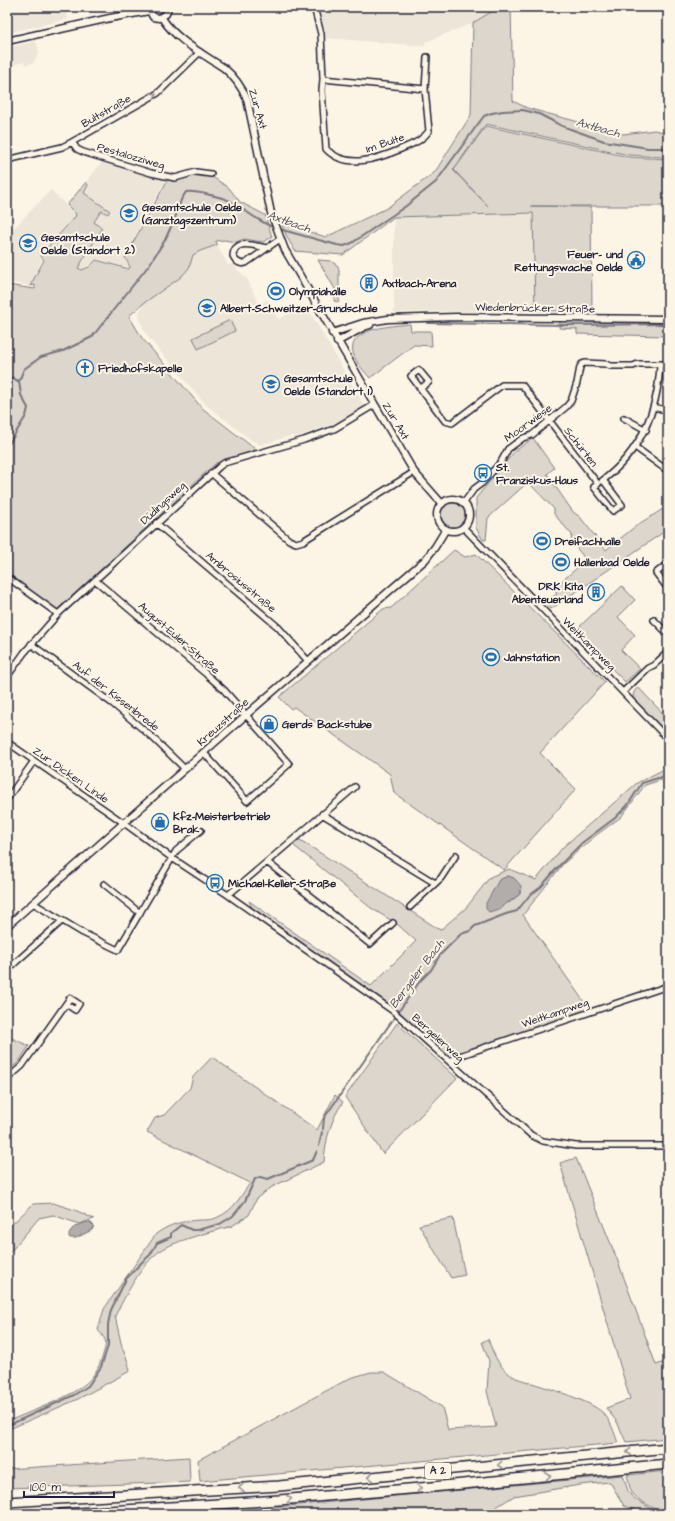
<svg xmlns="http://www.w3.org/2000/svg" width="675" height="1521" viewBox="0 0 675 1521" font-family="'Architects Daughter',sans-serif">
<rect width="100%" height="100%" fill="#fcf5e5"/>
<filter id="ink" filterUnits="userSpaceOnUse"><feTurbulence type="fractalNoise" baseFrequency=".025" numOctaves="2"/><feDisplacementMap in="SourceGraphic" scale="8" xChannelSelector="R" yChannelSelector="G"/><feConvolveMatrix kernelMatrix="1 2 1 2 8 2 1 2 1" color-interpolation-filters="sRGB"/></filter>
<g filter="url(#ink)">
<path fill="#ece5d8" d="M7,7H65L68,19L7,33Z
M318,7H499L473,23L425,42V46L326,38Z
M36,41L39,53L33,63L25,65L24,61L14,65L12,60L7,61V48Z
M103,161L150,176L166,179L124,256L129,268L96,259L85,268L83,269L78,268L103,229L94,223L101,211L108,215L111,211L84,193L88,185L87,181Z
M51,190L76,215L39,254L42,259L31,286L7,282V229L10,232Z
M533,213L535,310L527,312L455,311L394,313V217Z
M217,245L228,265L232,264L247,279L259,304L268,300L278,319L306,305L365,407L339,422L299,436H290L260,445L251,440L205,404L147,336L140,321L139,312L144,303L181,277L189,268L193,255L200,251Z"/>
<path fill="#dcd6cc" stroke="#7f7c84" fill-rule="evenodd" d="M499,7H511L513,101L527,108L623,134L655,130L666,133V46H668V155L663,157L629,155L486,124L453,170L488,206L454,170L486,126L629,157L668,159V206H531L591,207L592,312L535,310L533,213L394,217L343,255L295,251L287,237L281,223L326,237L387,208L435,172L471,115L473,23Z
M195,174L211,176L229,188L240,202L265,215L272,237L263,242L244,239L236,242L224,240L216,241L217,245L200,251L193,255L189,268L181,277L144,303L129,316L142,338L202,408L254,448L255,450L216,463L57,610L7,573V285L35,289V285L30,286L44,260L40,255L75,217L76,214L67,205L86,182L88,185L84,193L110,211L108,214L101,211L94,222L102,229L78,268L82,270L89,267L96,260L129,269L130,267L125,257L168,179L176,180Z
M318,260L331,261L338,266L339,270V302L334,301L335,289Z
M230,320L235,331L198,349L193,338Z
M563,320L668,321V336L577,334V329L559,328V323Z
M410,324L411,331H431L432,346L414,345L370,378C365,372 358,365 355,358C341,328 392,326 410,324Z
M533,438L554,468L547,474L573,512L580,517L606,550L637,525L668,506V529L551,609L545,602L557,594L554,588L586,560L571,541L572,535L554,514V509L528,482L488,518L486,540H483L476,528V498L515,451Z
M441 515a12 12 0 1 1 24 0a12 12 0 1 1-24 0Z
M454,550L465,557L476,554L605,682L540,753L576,789L504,870L394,793L390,774L294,707L291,709L279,697L383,609L391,608Z
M622,586L635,600L618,617L635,635L621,650L640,669L625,682L575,631Z
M638,687L668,719V734L633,698L634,692Z
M668,767V778L645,785L621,817L595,836L563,864L523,915L589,1009L449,1057L395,1008L252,908L249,901L371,986L416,941L397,924L371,908L293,845L300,840L440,930L466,908L490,877L509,869L536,880L563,847L637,783ZM508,876C518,879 518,884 520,894L509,903L492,894L499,880Z
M397,1023L457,1078L383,1154L345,1097Z
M7,1036L29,1046L18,1063L7,1071Z
M212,1057L317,1130L335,1095L343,1102C331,1119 325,1141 324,1162L272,1187L257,1198L249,1215L232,1226C211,1232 176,1240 160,1251C141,1264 125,1297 115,1316L122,1347L128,1362L130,1371L78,1399L7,1430V1422C30,1411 66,1400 85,1384C93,1378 99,1367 102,1358C106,1343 109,1343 98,1330L104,1309L156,1234C169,1224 183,1221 200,1220C206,1220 213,1220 218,1217C233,1211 241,1196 250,1183L147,1132L155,1118L164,1115L190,1088L193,1077Z
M576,1158L617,1259L656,1365L668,1361V1438L626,1442L617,1422L606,1408L630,1399L560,1163Z
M53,1203L75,1210L94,1219L79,1224L53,1215L39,1218L7,1256V1229L33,1204Z
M453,1218L465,1275L451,1278L419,1225Z
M488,1339C494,1356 500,1370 516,1378C537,1385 589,1399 603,1413C611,1421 614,1432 618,1443L200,1481L198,1460L350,1378L371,1372H384L442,1407L448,1430L496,1427L487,1391L489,1361L482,1342Z
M189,1457L190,1482L7,1488V1469Z
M668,1471V1514H663C654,1506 638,1503 631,1491C629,1487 629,1480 627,1475Z
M623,1475L628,1491L632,1497L660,1514H646L624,1506L610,1482L580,1485L514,1496L485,1514H202Z"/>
<path fill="#b2adab" stroke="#78757e" d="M508,876L514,878L521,886L520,894L499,909L489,912L486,909V903L499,880Z
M90,1222L94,1226L92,1230L76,1238H70L69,1237C68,1227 82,1223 90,1222Z"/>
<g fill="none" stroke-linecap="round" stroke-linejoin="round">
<path stroke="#78757e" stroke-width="2" d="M279,229L337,245L344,246L352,243L406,206L436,182L478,124L484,116L492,113L503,111L523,110L539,114L562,126L604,141L648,148H668
M428,323L564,325L668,324
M7,375L18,381
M7,447L26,416L28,408L21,395L19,381L24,369L41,357L63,351L92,337L149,265L165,240L175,218L181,200L186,192C196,191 223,197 232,202C246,211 259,222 275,228
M323,1129L324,1118L420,981L431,970L440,955L461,934L470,931L475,926L506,914L517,911L529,896L541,887L558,867L583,842L615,818L627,806L642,783L668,775
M319,1146L322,1132
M7,1426L74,1395L88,1386L101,1367L108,1346V1324L111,1310L126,1279L142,1262L150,1255L157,1243L171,1237V1233L181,1225L192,1230H197L220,1224L233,1216L245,1201L255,1179L260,1177L268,1179L313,1160L317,1151"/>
<g stroke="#22223b" stroke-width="8">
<path id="minor" d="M314,7L321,34L323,79L322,90L326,149C346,170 378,159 401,149C412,144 422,141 429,131L425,89L427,57
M323,79L425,89
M72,142L77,149L83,152L151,173L175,178L196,172L211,174
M7,160L62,147L72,142L158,93L200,52
M267,248C255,246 234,238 233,256C236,262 240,265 246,263L280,239
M421,388L429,382L419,370L411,376L445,421L452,423L502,385H522L598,484L594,487L613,511L622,505L603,480
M654,407L668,411
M624,418L646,430
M635,447L668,471
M211,473L289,540L296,543L303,541L414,472
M602,481C640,452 658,412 660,364
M463,504L474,489L482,483L501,462L508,449L523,438L532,435L566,407L571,401L577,383L580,367L582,364L585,363L606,364L610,366H633L638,364H668
M156,523L278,627L308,661
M463,527L668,739
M668,571L665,566L656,573L666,586H668
M7,577L58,614
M95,580L206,674L224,690L289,764L247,801L204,753
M654,620L668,634
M31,644L113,704L152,737L185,769
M7,677L24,653L58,614L219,467L224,463L304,440L334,429L374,405
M623,692L648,668L654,665L668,652
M7,742L124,823L172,858L228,895L393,1011L531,1135L543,1141L576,1146H668
M7,799L34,761
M322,814L435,883
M267,862L370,944L393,923
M104,884L140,913
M228,895L355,787
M33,903L83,933L118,950L176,851L201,830
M410,907L441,878L456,855
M7,971L16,962L62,921
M450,1062L456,1057L668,986
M7,1079L22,1066L70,998L79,1004L75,1010L66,1004"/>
</g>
<g stroke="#22223b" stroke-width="9">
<path id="tertiary" d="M149,9L153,17L159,18L166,14L168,7
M162,18C176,40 203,54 224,68C235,77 241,86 247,99L271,213L285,250L414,472L442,504
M7,41L110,18L149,11
M332,333L363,323L388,319L456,317L668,319
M337,342L364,327L370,325
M437 515a16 16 0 1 1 32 0a16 16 0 1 1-32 0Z
M7,926L246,715L425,560L435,547L446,529"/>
</g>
<g stroke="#22223b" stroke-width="12">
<path id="motorway" d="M7,1502L279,1486L668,1448
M61,1514L279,1500L432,1487L668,1464"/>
</g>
<use href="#minor" stroke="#fcf5e5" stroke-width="5"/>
<use href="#tertiary" stroke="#fcf5e5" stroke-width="6"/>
<use href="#motorway" stroke="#fcf5e5" stroke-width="9"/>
</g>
<defs><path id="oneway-chevron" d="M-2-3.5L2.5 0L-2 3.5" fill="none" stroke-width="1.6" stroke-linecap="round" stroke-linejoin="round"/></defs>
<g stroke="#9a9698">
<use href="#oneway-chevron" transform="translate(154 95) rotate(-32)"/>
<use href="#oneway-chevron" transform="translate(629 1452) rotate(174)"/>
<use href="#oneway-chevron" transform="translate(500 1465) rotate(174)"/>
<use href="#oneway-chevron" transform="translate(548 1476) rotate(-6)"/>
<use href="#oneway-chevron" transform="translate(370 1477) rotate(175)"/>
<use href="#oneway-chevron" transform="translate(241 1488) rotate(176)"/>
<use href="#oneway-chevron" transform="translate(419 1488) rotate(-5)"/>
<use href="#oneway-chevron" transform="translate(289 1499) rotate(-5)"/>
</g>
</g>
<defs>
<g id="school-ring" transform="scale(0.9)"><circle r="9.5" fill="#fcf5e5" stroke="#1f6fb2" stroke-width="1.5"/><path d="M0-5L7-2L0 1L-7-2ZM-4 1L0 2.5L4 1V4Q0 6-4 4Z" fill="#1f6fb2"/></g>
<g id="civic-ring" transform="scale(0.9)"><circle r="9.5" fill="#fcf5e5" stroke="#1f6fb2" stroke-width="1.5"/><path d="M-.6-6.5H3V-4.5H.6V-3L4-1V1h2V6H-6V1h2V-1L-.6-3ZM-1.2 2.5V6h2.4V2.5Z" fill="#1f6fb2"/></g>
<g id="building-ring" transform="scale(0.9)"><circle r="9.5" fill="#fcf5e5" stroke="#1f6fb2" stroke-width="1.5"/><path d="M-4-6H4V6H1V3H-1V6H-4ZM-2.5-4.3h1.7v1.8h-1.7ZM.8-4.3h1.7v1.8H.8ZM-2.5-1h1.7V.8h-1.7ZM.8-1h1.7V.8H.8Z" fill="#1f6fb2"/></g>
<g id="stadium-ring" transform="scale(0.9)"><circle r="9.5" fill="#fcf5e5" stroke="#1f6fb2" stroke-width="1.5"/><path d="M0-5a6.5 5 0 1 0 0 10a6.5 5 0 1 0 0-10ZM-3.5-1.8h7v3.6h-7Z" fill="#1f6fb2"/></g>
<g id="church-ring" transform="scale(0.9)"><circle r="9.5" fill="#fcf5e5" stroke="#1f6fb2" stroke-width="1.5"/><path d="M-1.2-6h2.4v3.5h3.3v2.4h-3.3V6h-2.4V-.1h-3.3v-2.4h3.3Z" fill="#1f6fb2"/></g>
<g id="bus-ring" transform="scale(0.9)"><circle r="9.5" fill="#fcf5e5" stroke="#1f6fb2" stroke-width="1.5"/><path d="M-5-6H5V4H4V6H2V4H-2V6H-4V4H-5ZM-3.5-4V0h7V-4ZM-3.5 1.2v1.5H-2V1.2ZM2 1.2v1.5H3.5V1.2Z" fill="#1f6fb2"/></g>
<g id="shop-ring" transform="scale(0.9)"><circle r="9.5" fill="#fcf5e5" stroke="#1f6fb2" stroke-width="1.5"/><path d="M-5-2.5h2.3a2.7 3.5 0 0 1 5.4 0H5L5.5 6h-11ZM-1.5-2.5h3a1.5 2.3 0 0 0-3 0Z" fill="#1f6fb2"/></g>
</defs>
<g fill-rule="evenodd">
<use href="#school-ring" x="129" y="213"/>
<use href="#school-ring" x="28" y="243"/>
<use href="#civic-ring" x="636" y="260"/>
<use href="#building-ring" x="369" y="283"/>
<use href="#stadium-ring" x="276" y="291"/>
<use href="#school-ring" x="207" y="308"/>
<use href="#church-ring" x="85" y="368"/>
<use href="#school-ring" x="271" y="384"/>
<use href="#bus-ring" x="483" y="473"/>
<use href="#stadium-ring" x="542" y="541"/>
<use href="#stadium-ring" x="561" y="562"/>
<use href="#building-ring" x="596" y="592"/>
<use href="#stadium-ring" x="491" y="657"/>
<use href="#shop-ring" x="269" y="724"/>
<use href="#shop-ring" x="160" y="822"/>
<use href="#bus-ring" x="215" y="883"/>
</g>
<g text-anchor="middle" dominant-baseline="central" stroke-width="4" stroke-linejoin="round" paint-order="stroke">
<rect fill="#fcf5e5" stroke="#63616e" stroke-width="1" x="425" y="1463" width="26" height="16" rx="3"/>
<g font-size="10" font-weight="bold" fill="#22223b">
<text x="438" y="1471">A 2</text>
</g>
<g font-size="11" fill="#22223b" stroke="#fcf5e5">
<text transform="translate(258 109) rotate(74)">Zur Axt</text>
<text transform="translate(106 111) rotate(-30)">Bultstraße</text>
<text transform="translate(385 143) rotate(-19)">Im Bulte</text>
<text transform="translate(131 156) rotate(16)">Pestalozziweg</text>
<text transform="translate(535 308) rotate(1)">Wiedenbrücker Straße</text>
<text transform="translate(396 421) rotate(59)">Zur Axt</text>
<text transform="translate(528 423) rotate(-36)">Moorwiese</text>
<text transform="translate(581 447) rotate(52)">Schürten</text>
<text transform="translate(163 503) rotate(-43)">Düdingsweg</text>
<text transform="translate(241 582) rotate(40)">Ambrosiusstraße</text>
<text transform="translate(179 638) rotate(41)">August-Euler-Straße</text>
<text transform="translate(589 644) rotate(45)">Weitkampweg</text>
<text transform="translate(116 696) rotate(38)">Auf der Kissenbrede</text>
<text transform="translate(223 722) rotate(-42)">Kreuzstraße</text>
<text transform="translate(71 775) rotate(35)">Zur Dicken Linde</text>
<text transform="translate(555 1013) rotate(-19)">Weitkampweg</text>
<text transform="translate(438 1038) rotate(42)">Bergelerweg</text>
</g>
<g font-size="11" font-weight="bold" fill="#22223b" stroke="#fcf5e5" text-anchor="start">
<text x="142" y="207">Gesamtschule Oelde<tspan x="142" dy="13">(Ganztagszentrum)</tspan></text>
<text x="41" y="237">Gesamtschule<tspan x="41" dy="13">Oelde (Standort 2)</tspan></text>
<text x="623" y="254" text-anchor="end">Feuer- und<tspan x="623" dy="13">Rettungswache Oelde</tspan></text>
<text x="382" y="283">Axtbach-Arena</text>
<text x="289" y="291">Olympiahalle</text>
<text x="220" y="308">Albert-Schweitzer-Grundschule</text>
<text x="98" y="368">Friedhofskapelle</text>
<text x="284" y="378">Gesamtschule<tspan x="284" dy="13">Oelde (Standort 1)</tspan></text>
<text x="496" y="467">St.<tspan x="496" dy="13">Franziskus-Haus</tspan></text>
<text x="555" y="541">Dreifachhalle</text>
<text x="574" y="562">Hallenbad Oelde</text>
<text x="583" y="586" text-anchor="end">DRK Kita<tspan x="583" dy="13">Abenteuerland</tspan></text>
<text x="504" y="657">Jahnstation</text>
<text x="282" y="724">Gerds Backstube</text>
<text x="173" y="816">Kfz-Meisterbetrieb<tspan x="173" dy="13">Brak</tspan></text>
<text x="228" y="883">Michael-Keller-Straße</text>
</g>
<g font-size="12" font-style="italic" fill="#545362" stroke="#fcf5e5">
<text transform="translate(598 128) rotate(16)">Axtbach</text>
<text transform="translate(289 222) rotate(19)">Axtbach</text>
<text transform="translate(417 974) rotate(-53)">Bergeler Bach</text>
</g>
</g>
<rect width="675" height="1521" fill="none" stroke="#fcf5e5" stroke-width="24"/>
<rect x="12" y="12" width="651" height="1497" fill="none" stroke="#22223b" stroke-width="1.5" filter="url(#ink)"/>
<path d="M24 1491v6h90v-6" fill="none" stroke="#22223b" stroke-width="2"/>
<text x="30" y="1491" font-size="12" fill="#22223b" stroke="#fcf5e5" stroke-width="3" paint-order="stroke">100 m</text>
</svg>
